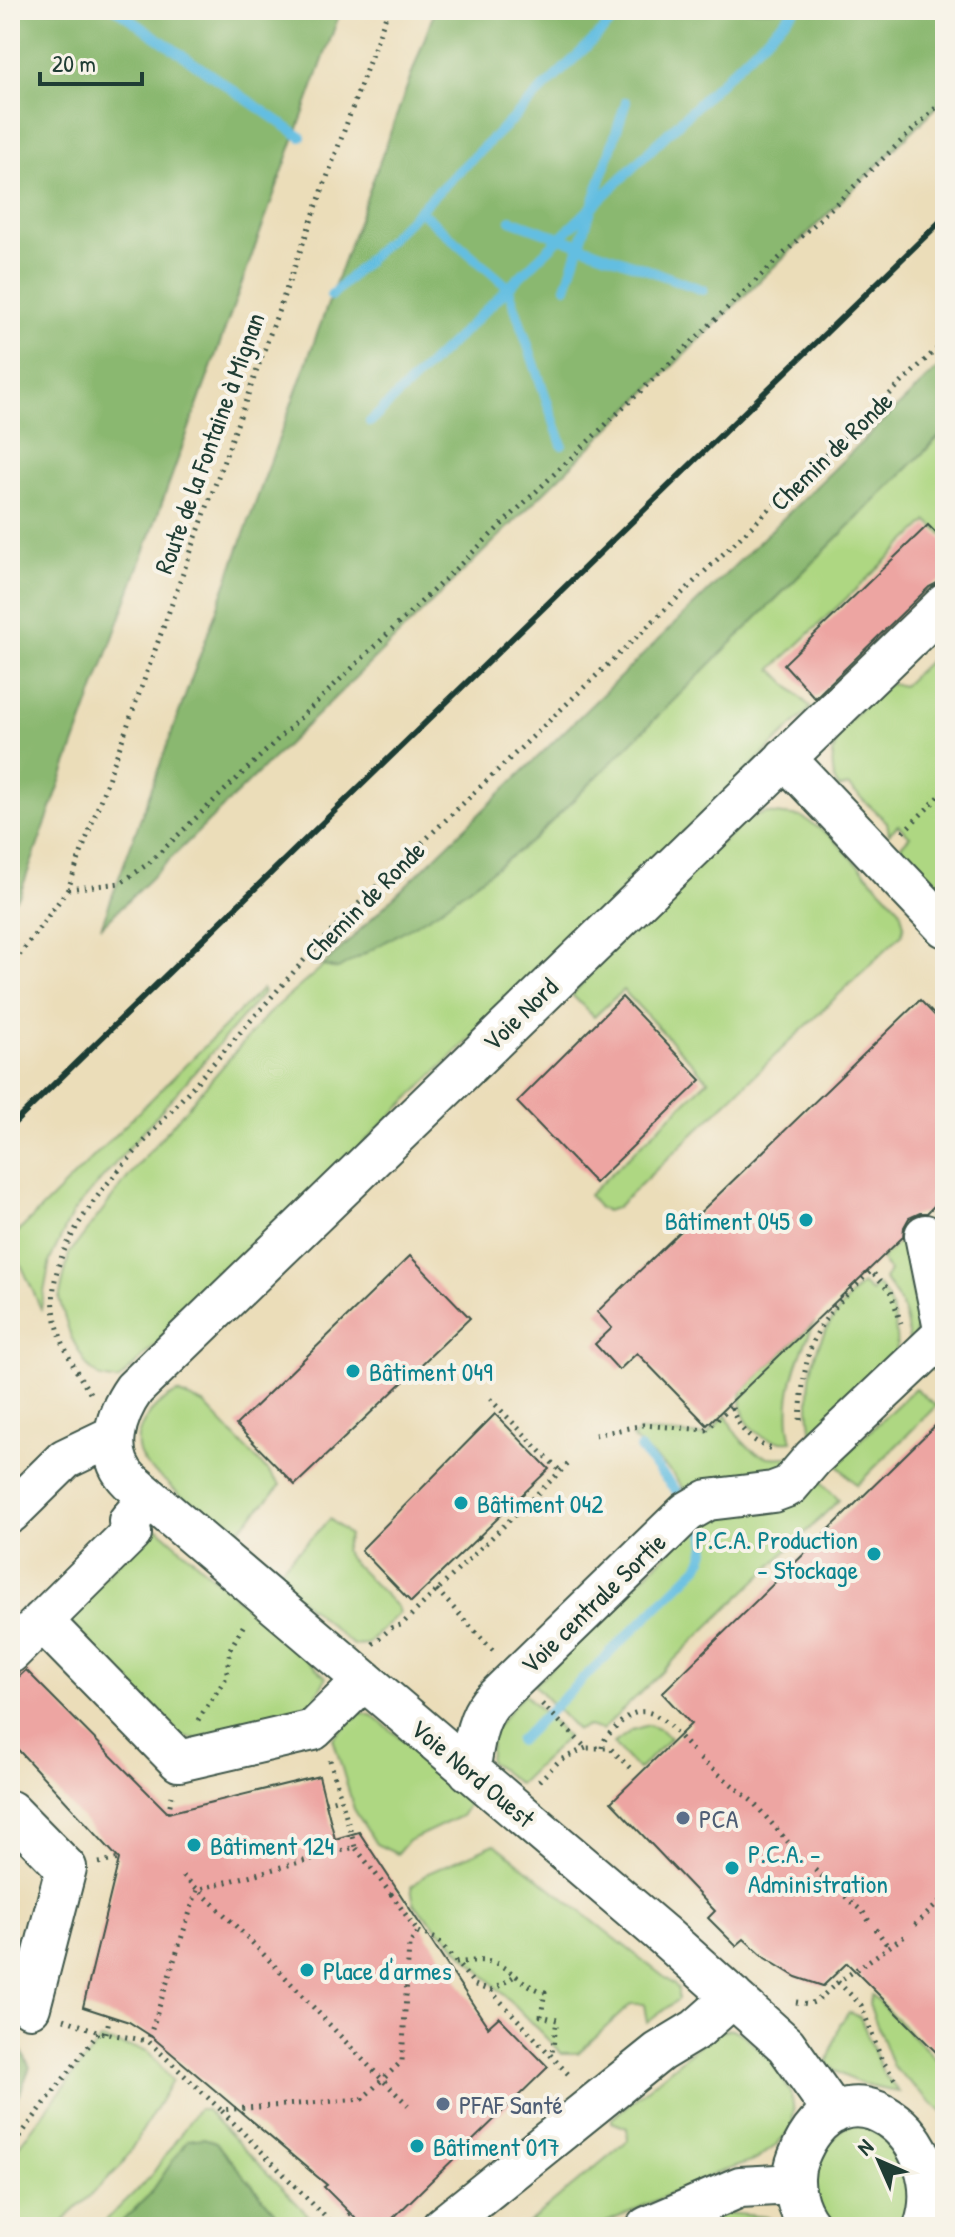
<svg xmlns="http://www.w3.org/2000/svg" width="955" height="2237" viewBox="0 0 955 2237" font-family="'Patrick Hand',sans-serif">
<rect width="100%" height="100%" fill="#f7f3e8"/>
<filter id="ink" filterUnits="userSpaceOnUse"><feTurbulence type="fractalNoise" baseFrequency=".0125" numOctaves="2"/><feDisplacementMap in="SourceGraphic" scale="16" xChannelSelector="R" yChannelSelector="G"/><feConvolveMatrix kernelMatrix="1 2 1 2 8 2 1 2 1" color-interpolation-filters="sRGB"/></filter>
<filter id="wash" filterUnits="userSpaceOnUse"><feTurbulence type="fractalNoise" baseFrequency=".006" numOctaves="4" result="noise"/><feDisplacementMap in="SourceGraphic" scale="32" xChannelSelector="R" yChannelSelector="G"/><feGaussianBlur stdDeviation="1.8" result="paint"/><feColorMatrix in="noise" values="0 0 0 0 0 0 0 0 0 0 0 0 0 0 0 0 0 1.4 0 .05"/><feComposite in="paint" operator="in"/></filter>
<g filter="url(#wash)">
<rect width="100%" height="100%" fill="#ebddb9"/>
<path fill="#aed782" stroke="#668a5b" stroke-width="2" d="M945,431V537L928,521L772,669L811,708L118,1381L101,1378L87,1366L71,1337L59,1299L69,1254L136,1167L267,1015L323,966L338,969L533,840Z
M945,645V884C924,885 914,871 900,858V847L910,836L898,825L889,834L887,822L848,786L839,788C834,781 834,778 833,770C828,730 863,708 889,683L903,686Z
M765,813L802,817L832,837L900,909L904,925L902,934L616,1208L606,1211L599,1208L589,1195L708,1080L623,990L594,1017L572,995L612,949L745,820Z
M262,989L264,992L73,1212L50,1260L41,1309L10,1240Z
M908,1232C906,1245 905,1258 908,1272C912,1296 926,1326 909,1347C907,1316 904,1303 884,1279L890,1271L881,1259Z
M862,1284L871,1292L878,1285C897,1306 896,1331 897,1357L813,1441C801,1374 814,1332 862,1284Z
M815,1322C797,1358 781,1401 792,1441C760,1444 737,1423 742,1391Z
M915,1388L936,1406L857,1485L836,1464Z
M177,1393L204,1404L281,1485L236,1533L222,1534C204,1517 185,1500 167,1483C160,1476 149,1470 144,1462C125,1434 153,1404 177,1393Z
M727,1415C732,1433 750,1454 769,1457C778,1458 788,1457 796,1456L776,1473L686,1492L671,1472L632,1438L639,1431L706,1436Z
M819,1480L839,1500L602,1730L588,1726L577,1730L534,1685L695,1526Z
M330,1519L349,1535L344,1550L349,1559L397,1607L399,1613L367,1644L353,1645L281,1583L279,1575L283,1566Z
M153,1529H159L326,1677C322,1691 312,1691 317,1711L198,1739L179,1737L72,1625L69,1613L75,1605Z
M524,1693L567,1737L519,1784L489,1761L492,1732Z
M360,1712L373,1716L465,1789L471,1801L461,1816L408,1841L397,1854L376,1844L354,1809L333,1738Z
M648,1725L661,1730L670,1738L638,1770L613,1744L632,1730Z
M495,1844L678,1988V1999L647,2023L644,2004H631L578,2053H561L414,1904L411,1887L428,1873Z
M872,1995L945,2068V2115L893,2067L869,2004Z
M849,2012L860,2017L884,2075L899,2092C872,2088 848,2082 827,2064L840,2024Z
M732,2029L744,2035L772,2060L790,2092L794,2110L791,2129L775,2146L756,2160L717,2173L596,2227H523L628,2140L627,2128L612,2122V2118L716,2031Z
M100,2040L148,2051L172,2081L121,2166L60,2224L55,2227H10V2157Z
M198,2109H205L320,2227H99L150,2177Z
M851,2121L919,2150L906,2224L901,2227H831L818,2215L810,2159Z
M725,2213L767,2217L785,2227H690Z"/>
<path fill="#8ab870" stroke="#547a52" stroke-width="2" d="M10,10H341L20,894L10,905Z
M435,10H945V99L101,927Z
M945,361V431L533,840L435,913L338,969L323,966Z
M10,2028L30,2067L10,2119Z
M204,2138L216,2143L288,2227H116L150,2194L187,2140Z"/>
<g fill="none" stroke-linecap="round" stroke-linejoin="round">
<path stroke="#63bee1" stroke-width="10" d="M117,10L301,137
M419,210L508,287L562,445
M511,220L703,290
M566,287L626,102
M331,296L624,10
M370,422L795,10
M640,1449L686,1502
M519,1741L698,1567C710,1546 708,1534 695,1515"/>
</g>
<g id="blocks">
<path fill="#eda5a2" d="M928,525L945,542V579L929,587L815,698L784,664Z
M622,997L701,1080L595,1183L517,1102Z
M920,1000L945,1026V1195L927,1213H920L909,1218L904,1227L903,1237L707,1425L637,1353L619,1370L595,1344L612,1328L597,1312Z
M410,1256L470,1318L295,1485L236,1425Z
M495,1414L549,1469L411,1602L361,1550Z
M945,1416V2061L847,1963L823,1986L796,1977L765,1958L744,1939L736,1946L708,1918L715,1911L611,1802L691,1724L662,1693Z
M26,1670L168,1813L319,1776L335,1839L359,1832L488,2027L499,2017L548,2067L384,2227H364L324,2187L327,2185L151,2036L129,2022L83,2007L119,1859L10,1741V1685Z"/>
</g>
</g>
<g filter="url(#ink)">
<use href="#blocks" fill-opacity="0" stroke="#3e5548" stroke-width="2"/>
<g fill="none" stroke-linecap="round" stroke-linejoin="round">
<g stroke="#3e5548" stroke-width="44">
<path id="minor" d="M785,758L945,927
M925,1235L945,1334
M10,1513L65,1459L113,1436
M42,1621L179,1761L313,1730L364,1680
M10,1653L131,1533L129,1521L149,1498
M469,1771C474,1747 475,1722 490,1703L687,1512L708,1500L773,1492L789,1486L813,1458L945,1333
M10,1811L66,1868L30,2007
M834,2113L786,2045L661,1933L130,1481C103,1455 115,1416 134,1389L945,604
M442,2227L659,2052L697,2029L733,1997
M647,2227L740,2187L794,2184
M811,2227C796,2209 789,2180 798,2158C841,2048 955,2138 924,2227"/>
</g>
<path stroke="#3e5548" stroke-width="5" stroke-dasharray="2 6" stroke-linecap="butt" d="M903,832L945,791
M68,889L121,883L149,863L945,99
M10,968L68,889L388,10
M90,1393C33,1306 46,1264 106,1185L306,958L353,909L945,341
M490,1399L560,1471
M732,1408C739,1431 753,1443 775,1450
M800,1420C805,1341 813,1325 871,1271L890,1291L901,1323
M595,1435L643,1425L706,1430L731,1407
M479,1537L485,1543
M437,1590L494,1652
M373,1644L391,1628L401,1625L568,1464
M542,1704L586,1748H610L630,1768
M198,1720L226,1678L230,1649L245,1623
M602,1748C603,1737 613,1731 620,1723C651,1693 671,1730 694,1752
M700,1759L752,1801L788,1842
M330,1760L355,1847
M539,1781L560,1760L586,1748
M325,1802L340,1798
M168,1813L172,1796
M99,1863L119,1859
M815,1870L863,1912L869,1921
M183,1876C263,1947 331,2031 408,2105
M391,1894L418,1932L409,1945L402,2061L362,2099L221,2110L148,2041L197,1890L355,1847L391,1894L397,1889
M915,1925L945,1897
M876,1929L889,1948
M418,1932L437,1939L475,1985L491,1991L570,2076
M456,1963C470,1961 488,1958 501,1966C519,1976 523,1985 545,1992L541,2016L557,2020L552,2053
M838,1982L861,2005L881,2058L895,2080
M491,1991L513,1977
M796,2002L809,2004L817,2001L838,1982L905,1936
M64,2019L99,2032L148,2041
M106,2033L110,2016
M222,2111L335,2227
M10,2149L99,2032
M337,2227L350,2214"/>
<use href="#minor" stroke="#fff" stroke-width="40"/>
<path stroke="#1f3d34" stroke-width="6" d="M10,1127L945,217"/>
</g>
</g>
<g fill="#0f9aa8" stroke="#f7f3e8" stroke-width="3">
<circle cx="806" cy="1220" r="8"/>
<circle cx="353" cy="1371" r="8"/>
<circle cx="461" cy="1503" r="8"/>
<circle cx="874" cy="1554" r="8"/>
<circle cx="194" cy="1845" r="8"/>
<circle cx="732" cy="1868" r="8"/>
<circle cx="307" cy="1970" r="8"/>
<circle cx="417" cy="2146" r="8"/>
</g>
<g fill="#5c6f8a" stroke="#f7f3e8" stroke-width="3">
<circle cx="683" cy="1818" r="8"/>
<circle cx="443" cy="2104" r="8"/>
</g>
<g text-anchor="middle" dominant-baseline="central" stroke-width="8" stroke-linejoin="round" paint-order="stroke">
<g font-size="26" fill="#1f3d34" stroke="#f7f3e8">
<text transform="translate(209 443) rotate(-70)">Route de la Fontaine à Mignan</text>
<text transform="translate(831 451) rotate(-44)">Chemin de Ronde</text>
<text transform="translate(364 901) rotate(-45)">Chemin de Ronde</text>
<text transform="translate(520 1014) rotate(-44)">Voie Nord</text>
<text transform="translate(593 1603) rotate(-44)">Voie centrale Sortie</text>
<text transform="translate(473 1773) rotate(40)">Voie Nord Ouest</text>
</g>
<g font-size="26" fill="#0d838f" stroke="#f7f3e8" text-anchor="start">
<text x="790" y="1220" text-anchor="end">Bâtiment 045</text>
<text x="369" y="1371">Bâtiment 049</text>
<text x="477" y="1503">Bâtiment 042</text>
<text x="858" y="1539" text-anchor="end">P.C.A. Production<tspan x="858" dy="30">- Stockage</tspan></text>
<text x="210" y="1845">Bâtiment 124</text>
<text x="748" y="1853">P.C.A. -<tspan x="748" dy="30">Administration</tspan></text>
<text x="323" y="1970">Place d'armes</text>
<text x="433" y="2146">Bâtiment 017</text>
</g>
<g font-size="26" fill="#4e5e75" stroke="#f7f3e8" text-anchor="start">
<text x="699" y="1818">PCA</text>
<text x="459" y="2104">PFAF Santé</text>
</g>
</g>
<rect width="955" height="2237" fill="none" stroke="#f7f3e8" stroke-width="40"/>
<g transform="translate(879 2161) rotate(315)" stroke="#f7f3e8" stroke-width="6" paint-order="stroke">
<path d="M0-6L14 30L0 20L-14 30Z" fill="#1f3d34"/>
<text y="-12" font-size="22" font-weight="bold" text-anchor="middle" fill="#1f3d34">N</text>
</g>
<path d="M40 72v12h102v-12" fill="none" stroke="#1f3d34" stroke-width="4"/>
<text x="52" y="72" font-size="24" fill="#1f3d34" stroke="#f7f3e8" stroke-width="6" paint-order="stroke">20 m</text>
</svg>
